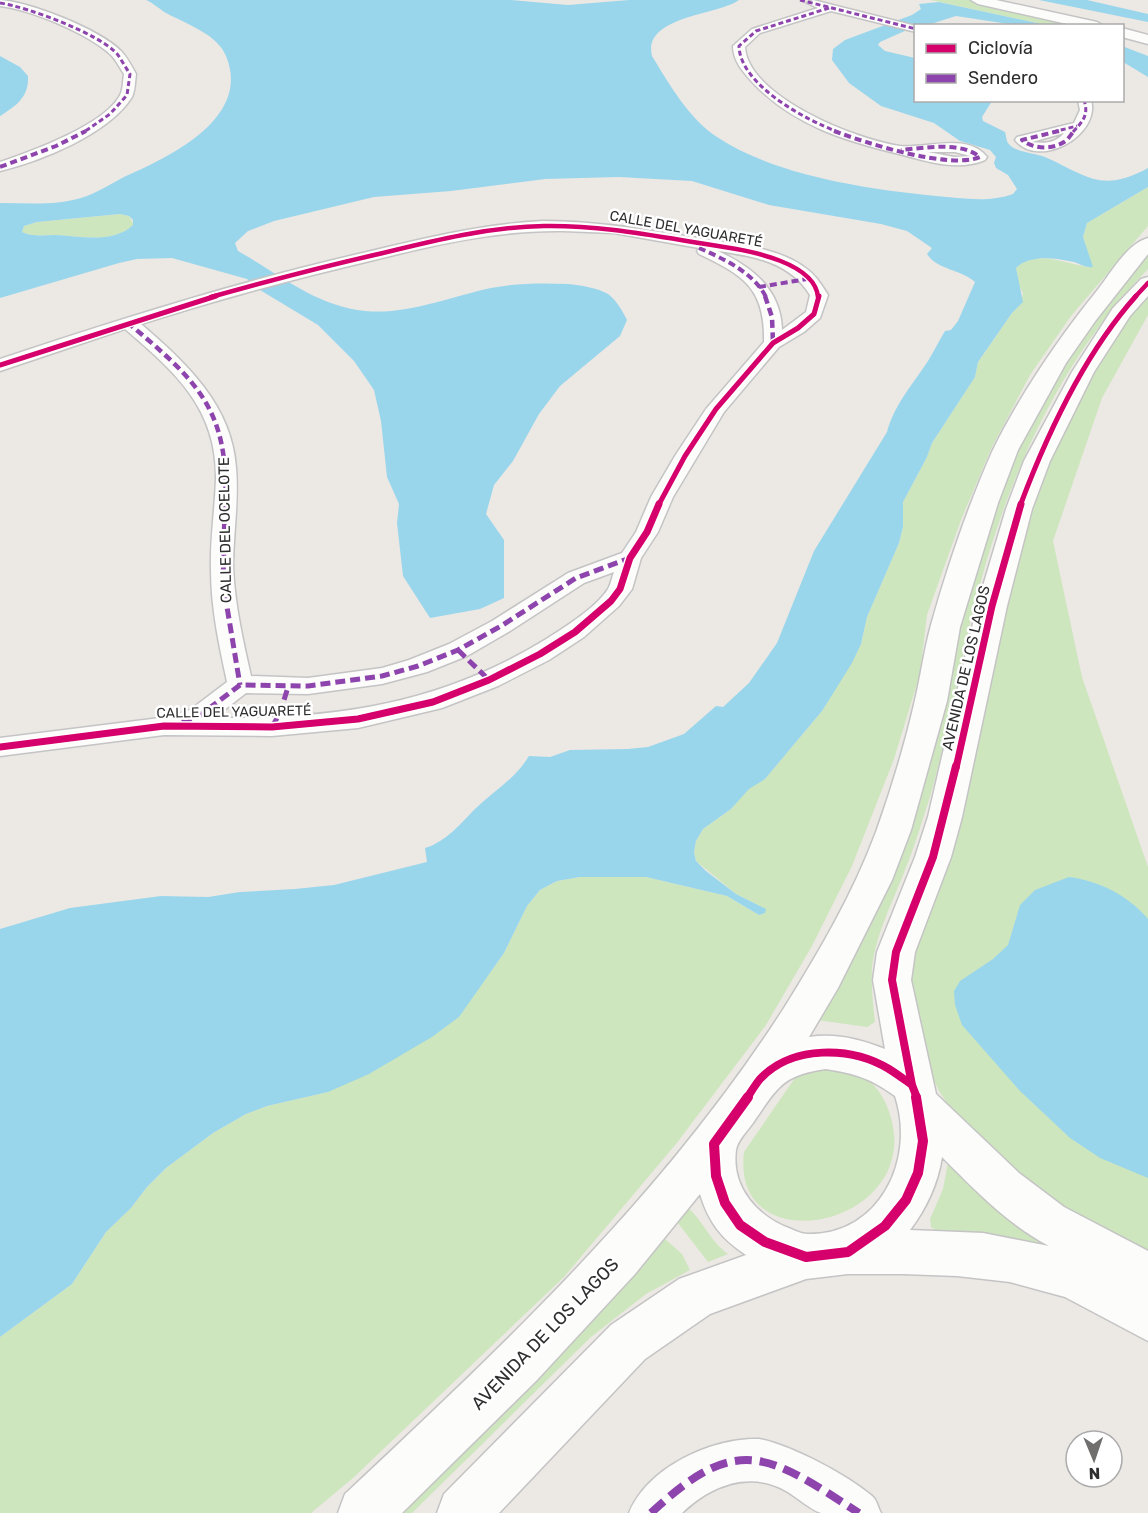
<svg xmlns="http://www.w3.org/2000/svg" width="1148" height="1513" viewBox="0 0 1148 1513" font-family="Rubik,sans-serif">
<rect width="100%" height="100%" fill="#ece8e4"/>
<path fill="#cee6be" d="M931,0H970L1086,25H1046Z
M1148,187V226L1071,316L1030,375L992,447L961,520L927,615L920,674L894,759L852,866L812,946L766,1025L676,1144L564,1277L353,1478L311,1513H0V1337L72,1284L106,1232L131,1208L147,1187L166,1168L213,1133L246,1114L267,1106L328,1092L473,996L504,953L527,906L540,890L557,881L580,877H646L727,896L759,915L760,906L736,894L696,861L694,852L696,841L703,829L731,809L748,789L765,779L822,711L861,644L867,617L899,543L903,527V502L927,457L932,443L975,377L978,362L1012,313L1021,304L1023,293L1018,284L1016,268C1037,247 1069,266 1092,267L1083,237L1087,223Z
M120,214L129,216L134,225C113,244 80,236 55,235C44,235 32,237 22,232L24,226L38,222Z
M1148,256V269C1068,351 1018,455 986,563C963,640 952,720 930,797C922,821 915,846 905,870C893,902 876,933 872,968C871,986 873,1004 875,1022L867,1027L817,1020L948,646L1010,457L1058,368L1140,258Z
M1148,290V315L1102,398L1053,541L1082,677L1148,867V1258L1076,1224L972,1141L939,1091L911,1031L910,967L1022,533L1052,450L1084,381Z
M818,1068C849,1068 872,1073 886,1104C938,1223 729,1271 744,1152L797,1075Z
M949,1157L1148,1289L1011,1239L962,1232H939L931,1227L930,1219L943,1189Z
M686,1206C703,1220 710,1241 728,1254L708,1262L671,1214Z
M656,1231L682,1254L690,1270L646,1294L591,1337L412,1513H378Z"/>
<path fill="#99d6ec" fill-rule="evenodd" d="M146,0H511L568,5L629,0H739C719,15 642,16 652,56C669,84 690,120 717,137C776,176 867,189 936,196C961,198 989,203 1013,194L1017,189L1008,175L996,168L994,163L996,157L990,150L960,141L934,123L881,106L849,83L832,60L833,49L845,40L912,15L921,9L919,4L939,2L1046,25H1015L956,16L934,23L916,26L880,42L878,45L885,51L915,58L916,100L992,101L982,117L983,121L1005,132C1006,135 1006,138 1007,141C1011,152 1035,153 1045,157C1086,175 1101,194 1148,168V187L1087,223L1083,237L1093,267C1085,268 1081,264 1074,262C1056,258 1030,254 1016,268L1023,302L1012,313L978,362L975,377L932,443L927,457L903,502V527L899,543L867,617L861,644L852,663L822,711L765,779L749,789L731,809L703,829L696,841L694,852L696,861L706,871L736,894L766,909L765,913L759,915L727,896L646,877H580L557,881L540,890L527,906L504,953L459,1017L432,1037L369,1074L328,1092L267,1106L246,1114L213,1133L166,1168L147,1187L131,1208L106,1232L72,1284L0,1337V929L70,908L161,896L208,897L240,892L295,889L334,885L427,862L425,848C446,842 461,823 476,808C495,790 515,779 529,756L550,757L570,750L628,749L648,747L684,734L716,706L723,707L749,683L777,643L814,551L887,432C894,405 913,384 928,361C934,351 939,341 945,331L951,330L958,321L975,282C961,269 937,270 927,254L932,248L907,231L881,224L769,205L692,181L619,177L545,179L451,191L374,197L274,221L248,231L235,243L238,251C279,274 316,306 365,311C407,315 450,297 491,288C516,283 543,283 568,284C580,285 598,288 608,294C617,301 622,310 627,320L620,336L560,386L539,414L513,461L494,485L486,514L504,540V598L480,609L430,618L403,576L397,523L399,504L387,477L381,421L374,390L354,361L318,325L260,290L247,279L172,258L137,259L119,263L0,298V203C27,203 54,206 81,198C97,193 112,183 126,176C169,157 252,118 226,56C218,35 187,24 168,14C160,10 155,4 146,0ZM120,214L129,216L133,220V225C113,244 80,236 55,235C44,235 32,237 22,232L24,226L37,222Z
M1039,0H1087L1148,14V22Z
M1122,46L1148,56V77L1123,62Z
M0,56L20,67L28,76C29,97 17,105 0,116Z
M1069,877C1099,881 1128,895 1148,919V1178L1100,1158L1070,1138L1020,1091L962,1025L955,1005L954,991L960,981L993,959L1008,945L1020,905L1035,890Z"/>
<g fill="none" stroke-linecap="round" stroke-linejoin="round">
<g stroke="#c5c4c5" stroke-width="3">
<path id="minor" d="M0,0C30,2 99,29 121,51C127,57 132,67 136,74C135,81 135,91 132,97C109,134 41,161 0,171V162C30,152 108,124 121,93C123,88 123,80 124,74C120,68 116,60 111,55C88,33 31,10 0,6Z
M813,0L916,26V32L831,11L760,33L745,47C748,97 857,140 900,146C926,149 967,132 987,157L985,160C957,172 927,161 899,154C846,141 795,126 755,85C745,74 733,62 733,46L752,29L818,8L807,3ZM928,152H955L970,156L954,157Z
M1078,100H1091C1101,135 1039,170 1015,140L1017,137L1074,123L1080,110ZM1064,133C1056,143 1044,144 1032,142Z
M543,221C596,221 646,230 698,238C733,244 775,246 804,267C815,274 821,284 828,295L820,318L804,332L779,347L724,412L673,497L658,532L641,558L632,589L619,606L584,637L549,660L498,686L442,708L358,728L272,736L164,735L0,756V738L168,717L190,710L227,682C219,645 211,608 211,570C210,539 215,509 216,479C217,408 175,372 125,329L0,371V359C117,320 234,283 354,255C417,240 479,224 543,221ZM563,231L614,233L699,248L697,251L699,254C745,276 765,289 764,342L706,409L675,456L651,497L636,532L622,553L568,573L492,621L449,644L409,660L382,668L308,678L251,676C243,641 235,605 233,568C233,535 239,501 236,468C232,405 186,363 141,324C216,300 293,279 370,261C434,245 497,230 563,231ZM718,251C753,256 790,262 810,295L806,312L782,330C781,289 752,267 718,251ZM614,572C612,577 611,584 608,589C597,607 565,627 548,638C441,704 337,719 214,718L246,693L308,694L382,684L427,672L467,656L510,631L584,583Z
M759,1439C791,1445 847,1475 872,1496C877,1500 878,1508 881,1513C867,1513 832,1513 821,1513C809,1509 797,1497 786,1491C749,1470 710,1486 682,1513H629C648,1467 711,1438 759,1439Z"/>
</g>
<g stroke="#c5c4c5" stroke-width="3">
<path id="tertiary" d="M971,0H996L1097,22L1104,26H1076L978,4Z
M1122,28L1148,35V44L1122,37Z
M1148,238V254L1096,320L1066,363L1018,450L998,503L960,627L947,701L911,830L892,880L838,988L809,1037C836,1033 859,1039 885,1049L873,980L877,952L915,857L928,817L977,606L1006,509L1024,461L1072,372L1113,308L1141,279L1148,277V296L1130,316L1094,372L1050,461L1032,509L1007,606L962,817L951,857L915,952L911,980L936,1094L1019,1173L1064,1207L1148,1251V1341L1065,1297L1010,1282L957,1276L903,1274H848L806,1279L710,1314L645,1359L499,1513H437L444,1494L611,1325L679,1279L746,1255C721,1238 709,1223 700,1194L635,1274L536,1381L402,1513H338L345,1494C507,1342 663,1196 784,1008C819,952 853,894 876,832C891,790 905,744 915,700C921,675 924,650 931,625C947,568 968,506 992,452C1018,398 1058,339 1096,292C1110,275 1126,244 1148,238ZM826,1069C856,1074 870,1078 895,1096C916,1159 880,1235 808,1234C802,1234 796,1231 791,1229C758,1217 731,1188 736,1150C737,1141 748,1130 753,1123C777,1088 782,1075 826,1069ZM942,1157C975,1190 1007,1224 1049,1246L983,1233L910,1230C926,1209 938,1183 942,1157Z"/>
</g>
<use href="#minor" fill="#fcfcfb" fill-rule="evenodd"/>
<use href="#tertiary" fill="#fcfcfb" fill-rule="evenodd"/>
<path stroke="#8e44ad" stroke-width="3" stroke-dasharray="5 3" stroke-linecap="butt" d="M800,0L916,29
M0,3C27,7 101,34 118,55C122,61 126,68 130,74L127,95L110,114L84,132
M829,8L756,31L739,46C740,85 806,120 838,132
M1053,132L1077,126
M1073,132C1083,121 1089,115 1084,100"/>
<path stroke="#8e44ad" stroke-width="4" stroke-dasharray="7 4" stroke-linecap="butt" d="M834,131C866,143 949,170 980,157C960,141 925,148 901,150
M1059,131L1022,140C1033,149 1052,150 1064,142C1068,140 1071,134 1074,131
M0,167L56,146L86,131
M699,248C724,259 753,272 766,297
M759,287L807,279"/>
<path stroke="#8e44ad" stroke-width="4.5" stroke-dasharray="8 4.5" stroke-linecap="butt" d="M765,296L772,317L773,343
M127,322C197,381 230,409 225,506"/>
<path stroke="#8e44ad" stroke-width="5" stroke-dasharray="10 5" stroke-linecap="butt" d="M225,504L223,583L240,685
M458,650L489,680
M182,722L199,716L240,685L308,686L382,676L418,666L458,650L501,626L576,578L630,558
M272,727L280,713L288,687"/>
<path stroke="#8e44ad" stroke-width="8" stroke-dasharray="17 8" stroke-linecap="butt" d="M651,1513C738,1431 769,1455 859,1513"/>
<g stroke="#fff" stroke-width="7">
<path id="cycleway-far4" d="M211,297C268,281 325,266 383,253C436,240 489,227 544,226C605,225 664,238 724,247C751,251 815,263 818,297
M1135,297L1148,283"/>
</g>
<g stroke="#fff" stroke-width="8">
<path id="cycleway-far3" d="M0,365L216,296
M658,506L685,456L716,409L773,343L798,328L814,314L819,296
M1020,506C1047,434 1085,353 1136,296"/>
</g>
<g stroke="#fff" stroke-width="10">
<path id="cycleway-far2" d="M0,747L164,726L272,727L358,719L433,702L489,680L540,654L575,632L611,601L620,589L630,558L647,532L659,504
M956,768L992,606L1021,504"/>
</g>
<g stroke="#fff" stroke-width="12">
<path id="cycleway-far1" d="M912,1085L917,1098
M912,1085L892,980L896,952L933,857L956,766
M747,1098C751,1092 755,1085 760,1079C792,1045 851,1046 889,1069C897,1074 905,1080 912,1085"/>
</g>
<g stroke="#fff" stroke-width="14">
<path id="cycleway" d="M748,1097L714,1144L716,1176L725,1203L740,1225L765,1242L806,1257L848,1252L885,1226L906,1200L918,1173L923,1141L916,1097"/>
</g>
<use href="#cycleway-far4" stroke="#d6006c" stroke-width="4.5"/>
<use href="#cycleway-far3" stroke="#d6006c" stroke-width="5"/>
<use href="#cycleway-far2" stroke="#d6006c" stroke-width="7"/>
<use href="#cycleway-far1" stroke="#d6006c" stroke-width="8"/>
<use href="#cycleway" stroke="#d6006c" stroke-width="10"/>
</g>
<g text-anchor="middle" dominant-baseline="central" stroke-width="5" stroke-linejoin="round" paint-order="stroke">
<g font-size="14" fill="#2e2e2e" stroke="#fff">
<text transform="translate(686 229) rotate(10)">CALLE DEL YAGUARETÉ</text>
<text transform="translate(234 712) rotate(-1)">CALLE DEL YAGUARETÉ</text>
</g>
<g font-size="15" fill="#2e2e2e" stroke="#fff">
<text transform="translate(225 530) rotate(-91)">CALLE DEL OCELOTE</text>
<text transform="translate(966 668) rotate(-77)">AVENIDA DE LOS LAGOS</text>
</g>
<g font-size="18" fill="#2e2e2e" stroke="#fff">
<text transform="translate(545 1334) rotate(-46)">AVENIDA DE LOS LAGOS</text>
</g>
</g>
<rect x="914" y="24" width="210" height="78" fill="#ffffff" stroke="#ababab" stroke-width="1.5"/>
<rect x="926" y="44" width="30" height="9" fill="#d6006c" stroke="#ababab" stroke-width="1.5"/>
<text x="968" y="54" font-size="18" fill="#2e2e2e">Ciclovía</text>
<rect x="926" y="74" width="30" height="9" fill="#8e44ad" stroke="#ababab" stroke-width="1.5"/>
<text x="968" y="84" font-size="18" fill="#2e2e2e">Sendero</text>
<g transform="translate(1094 1459) rotate(178)"><circle r="28" fill="#ffffff" stroke="#ababab" stroke-width="1.5"/>
<path d="M0-4.5L10 22L0 15L-10 22Z" fill="#706f6e"/>
<text y="-9" font-size="16" font-weight="bold" text-anchor="middle" fill="#2e2e2e">N</text>
</g>
</svg>
